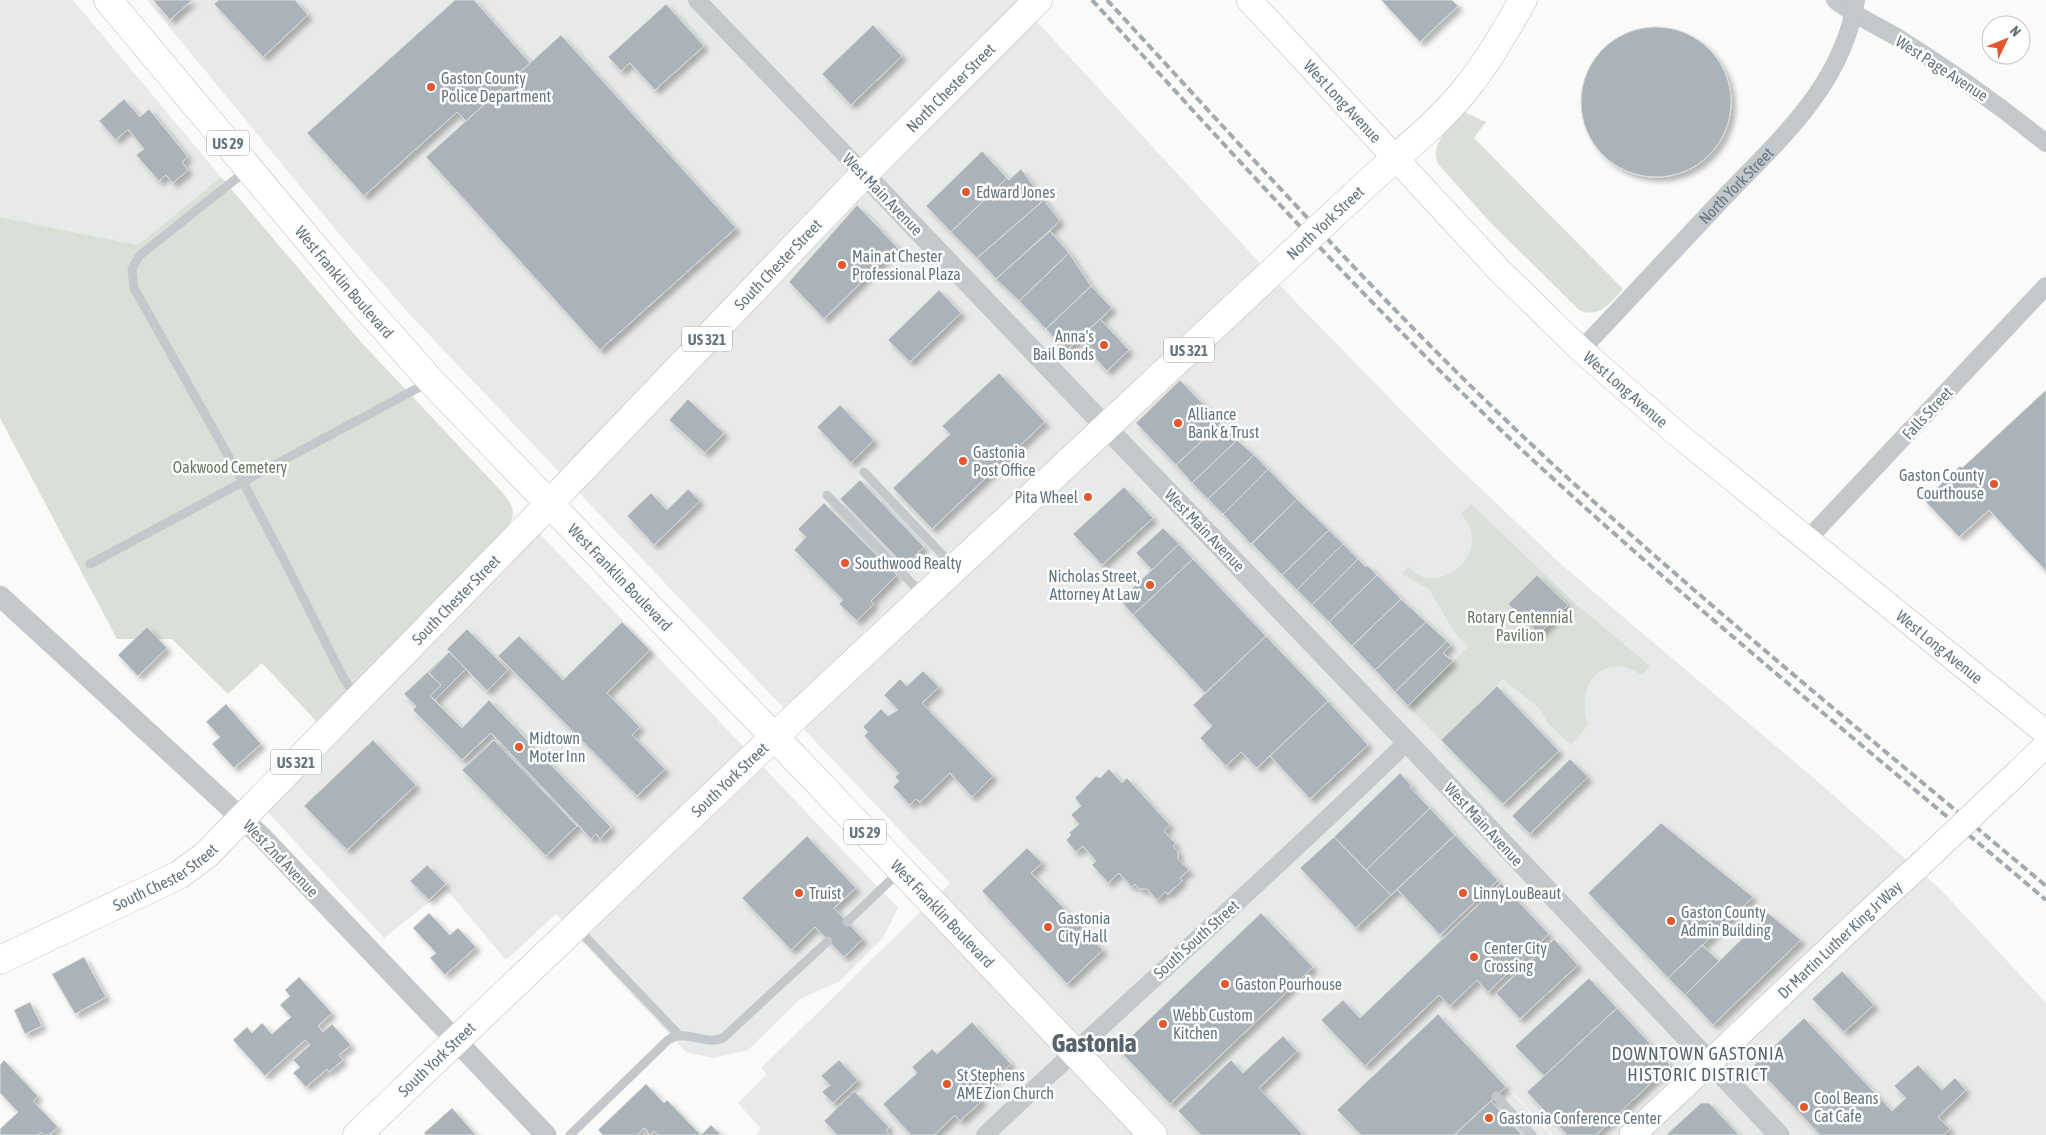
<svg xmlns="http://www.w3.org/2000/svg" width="2046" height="1135" viewBox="0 0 2046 1135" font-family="'Asap Condensed',sans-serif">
<defs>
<filter id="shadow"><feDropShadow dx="4.5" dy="4.5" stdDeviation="2.5" flood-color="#0004"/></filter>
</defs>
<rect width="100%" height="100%" fill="#fafaf8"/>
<path fill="#e8e9e9" d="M0,0H73L221,177L138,245L0,217Z
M147,0H1017L1294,300L1442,452L1563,566L1824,787L1941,890L2046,1003V1135H1553L1484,1063L1551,1135H756L761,1129L738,1103L767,1074L761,1068L950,883L413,318L341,236Z
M539,533L898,908L883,938L840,981L800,999L748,1050L713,1058L686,1052L556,914L506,960L446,889L384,938L263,807Z"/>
<path fill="#dadfd7" d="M1464,112L1486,122L1474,138L1623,289C1610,303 1599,319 1579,310L1490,222L1438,164C1429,143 1451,126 1464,112Z
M221,177L361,342L503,493C515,508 517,516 504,531L317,722L262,663L228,694L172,639H117L0,418V217L138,245Z
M1471,504L1577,605L1650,666L1642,675C1638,673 1632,669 1628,668C1592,659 1577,695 1588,724L1571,745L1549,724L1539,708L1503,679L1441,740L1408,706L1468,647L1455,633L1429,589L1402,574L1408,567C1414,572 1420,577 1429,578C1453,580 1478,556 1471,530C1470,524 1464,519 1461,514Z"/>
<path fill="#aab3b9" stroke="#dcdcda" filter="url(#shadow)" d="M153,0H192L170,20Z
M219,0H295L308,15L263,57L214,4Z
M455,0H474L530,63L466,121L457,112L364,196L307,133Z
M1381,0H1452L1458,6L1420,42Z
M666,4L704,46L655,90L630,63L621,71L608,57Z
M873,25L902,56L851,105L822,74Z
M1581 102a75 75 0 1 1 150 0a75 75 0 1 1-150 0Z
M561,35L736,228L600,350L426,157Z
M124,99L140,117L149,109L188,157L182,162L188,170L173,183L166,175L159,181L136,155L144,149L128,129L116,140L99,121Z
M982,151L1007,178L951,232L926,206Z
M1021,169L1044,200L977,258L951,232L1007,178L1009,180Z
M1044,200L1060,221L996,279L977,258Z
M857,205L897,247L824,319L789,282Z
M1050,231L1069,253L1019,301L996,279Z
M1069,253L1091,286L1046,329L1019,301Z
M1091,286L1112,308L1066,351L1046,329Z
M939,290L961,313L910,362L888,340Z
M1100,319L1129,350L1107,371L1078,340Z
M999,373L1045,422L932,529L893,488L950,434L942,426Z
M1180,380L1221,423L1176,465L1136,423Z
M2046,390V571L1989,510L1959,537L1924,500L1960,466L1962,468Z
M688,399L724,433L705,453L669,420Z
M840,405L874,440L851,463L817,427Z
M1221,423L1237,440L1192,483L1176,465Z
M1237,440L1254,455L1208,499L1192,483Z
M1254,455L1268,469L1223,514L1208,499Z
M1268,469L1297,499L1251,544L1223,514Z
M860,480L924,547L905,566L840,499Z
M1124,487L1153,518L1102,565L1073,534Z
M688,489L700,501L654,545L627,516L651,493L667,510Z
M1297,499L1329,530L1282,575L1252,544Z
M824,503L897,575L871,601L874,604L857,621L839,604L843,600L794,550L806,537L798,529Z
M1163,528L1179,544L1152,570L1136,553Z
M1329,530L1343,544L1297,590L1282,575Z
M1179,544L1193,559L1133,615L1120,600Z
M1343,544L1358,559L1312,605L1297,590Z
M1193,559L1266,636L1205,693L1133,615Z
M1358,559L1366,567L1367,565L1377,575L1329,622L1312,605Z
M1377,575L1401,599L1352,646L1329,622Z
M1537,575L1568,605L1539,634L1508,604Z
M1401,599L1426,622L1375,670L1352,646Z
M622,622L650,650L607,693L640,727L632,735L665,769L637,796L498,656L519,636L563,680Z
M1426,622L1447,641L1395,692L1375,670Z
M147,627L167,648L138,676L118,655Z
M467,629L508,670L487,691L466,669L435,700L462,728L489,700L611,827L600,839L596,834L591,839L491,733L462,760L413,710L416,706L404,694L449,652L447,649Z
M467,629L508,670L487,691L447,649Z
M1266,636L1328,701L1257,768L1241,752L1226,766L1200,738L1212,726L1193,705Z
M1447,641L1451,645L1443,653L1453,661L1408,706L1395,692Z
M449,652L466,669L435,700L430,696L441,685L429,673Z
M923,671L939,687L922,703L993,776L972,797L950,773L920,802L916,799L910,805L893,787L899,781L895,777L899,773L864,736L868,732L863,727L881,709L888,716L898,710L884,695L900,679L907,686Z
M427,672L441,685L430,696L462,728L489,700L611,827L600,839L596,834L591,839L491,733L462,760L413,710L416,706L404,694Z
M1497,686L1559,751L1503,804L1441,740Z
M1328,701L1368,745L1310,799L1270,756Z
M226,704L261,744L234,768L212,744L220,737L206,722Z
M373,740L416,785L347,850L304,806Z
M494,740L577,826L546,856L462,770Z
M1570,759L1588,777L1530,834L1512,816Z
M1109,769L1122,783L1127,778L1170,825L1164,831L1176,844L1173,846L1178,851V859L1189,870L1180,878L1182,881L1168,894L1165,892L1157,900L1147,889H1139L1135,884L1132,887L1119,873L1108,883L1092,865L1096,861L1083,846L1076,852L1066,840L1071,835L1069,833L1079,824L1071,815L1081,806L1075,798L1096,776L1100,778Z
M1400,773L1412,786L1410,787L1430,808L1366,870L1334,837Z
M1430,808L1455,835L1391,895L1366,870Z
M1661,823L1753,897L1668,978L1588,893Z
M1455,835L1498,880L1440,935L1397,889Z
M807,836L856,888L834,908L863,939L844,957L815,927L791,950L742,898Z
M1334,837L1391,895L1356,928L1300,868Z
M1027,848L1042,863L1031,873L1103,950L1067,984L982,891Z
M427,865L446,884L429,900L410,881Z
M1501,883L1549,934L1488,992L1477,980L1450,1006L1439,995L1365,1066L1321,1020L1343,1000L1360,1018Z
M429,913L450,935L458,928L476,947L445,975L430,958L436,953L413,928Z
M1261,913L1313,967L1170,1104L1118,1049Z
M1768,913L1801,940L1713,1025L1685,995Z
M1554,939L1578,965L1520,1019L1496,993Z
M1702,945L1719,961L1685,995L1668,978Z
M84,957L106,997L75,1014L52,974Z
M1842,971L1874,1005L1844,1032L1812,999Z
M299,977L332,1013L318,1026L323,1032L332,1024L351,1045L339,1055L343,1060L329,1072L327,1069L306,1087L293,1073L300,1067L293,1060L310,1045L305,1040L265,1076L233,1040L247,1027L252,1033L262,1023L272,1034L291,1017L280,1005L290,996L285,990Z
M1589,978L1617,1008L1544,1076L1515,1046Z
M30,1002L42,1026L25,1034L14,1010Z
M1617,1008L1670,1065L1596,1135H1567L1527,1092Z
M1438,1014L1506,1087L1454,1135H1361L1337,1110Z
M1804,1018L1892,1111L1906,1098L1894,1086L1918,1065L1942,1090L1955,1078L1966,1090L1938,1117L1950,1129L1944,1135H1820L1754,1065Z
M972,1022L1011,1064L977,1095L982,1101L960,1121L955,1115L934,1135H911L883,1104L917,1073L912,1067L932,1049L937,1054Z
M1283,1036L1297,1051L1259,1088L1303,1135H1201L1178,1111L1231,1060L1243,1073Z
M4,1060L38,1096L33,1101L58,1127L49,1135H43L41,1132L38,1135H0V1129L18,1112L0,1093V1065Z
M839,1060L858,1080L833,1103L822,1092L830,1085L821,1076Z
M646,1084L664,1103L667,1100L701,1135L711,1125L721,1135H658L654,1131L650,1135L644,1128L637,1135H603L598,1130Z
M854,1091L889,1127L886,1131L890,1135H837L824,1121Z
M1491,1101L1522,1135H1454Z
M1701,1103H1709L1739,1135H1666Z
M452,1108L476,1135H426L424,1133Z"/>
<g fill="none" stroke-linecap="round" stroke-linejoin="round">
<g stroke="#b3babf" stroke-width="26">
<g id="secondary">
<path id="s2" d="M1249,0L1499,270L1581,350L1676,433L2046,733"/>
<path d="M2018,772L2046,745"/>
<path id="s3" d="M1632,1135C1729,1046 1822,953 1920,865"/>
</g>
</g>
<g stroke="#b5babe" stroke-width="29">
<g id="primary">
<path id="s4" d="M108,0L347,286L431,381L814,778L1153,1135"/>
<path d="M1362,188C1396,156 1435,127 1465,90C1488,62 1505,31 1523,0"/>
<path id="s5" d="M0,960L179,875L206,855L549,504L864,174L1038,0"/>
<path id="s6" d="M357,1135L774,737L1271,273"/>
</g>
</g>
<path stroke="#c3c8cc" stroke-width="9" d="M247,170L139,256L132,269L134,288L243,482L286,564L344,679L356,696
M864,472L953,566
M827,495L922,594
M90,564L429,382
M847,922L899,872
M577,928L679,1035
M1496,1096L1532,1135
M570,1135L668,1040C686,1028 704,1046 723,1038L828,941"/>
<g stroke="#c3c8cc" stroke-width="18">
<path d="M697,0L864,174"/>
<path d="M1835,0C1855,16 1878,26 1900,39C1951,71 1999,105 2046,143"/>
<path id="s1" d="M1581,350C1626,302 1671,254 1716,206C1774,144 1842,89 1856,0"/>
<path d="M1807,540L2046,286"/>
<path d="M985,1135C1125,1003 1270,876 1407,742"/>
</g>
<path stroke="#c3c8cc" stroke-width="21" d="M864,174L1407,742L1779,1135
M0,596L262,837L546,1135"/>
<use href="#secondary" stroke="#fff" stroke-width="25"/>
<use href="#primary" stroke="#fff" stroke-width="28"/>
<path stroke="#a2aab0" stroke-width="4" stroke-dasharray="8 4" stroke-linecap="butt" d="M1092,0C1236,157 1378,317 1535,462C1700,614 1875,755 2046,900
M1107,0C1258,164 1406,331 1571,481C1725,621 1887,752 2046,886"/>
<g stroke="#b3babf" stroke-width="26" stroke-linecap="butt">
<path id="secondary-bridge" d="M1920,865L2018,772"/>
</g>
<g stroke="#b5babe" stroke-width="29" stroke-linecap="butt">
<g id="primary-bridge">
<path id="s7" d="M1271,273L1362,188"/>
</g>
</g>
<use href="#secondary-bridge" stroke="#fff" stroke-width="25"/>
<use href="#primary-bridge" stroke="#fff" stroke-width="28"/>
</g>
<g fill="#e4572e" stroke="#fff" stroke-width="2">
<circle cx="431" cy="87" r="5"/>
<circle cx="966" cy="192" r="5"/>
<circle cx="842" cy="265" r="5"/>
<circle cx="1104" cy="345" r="5"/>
<circle cx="1178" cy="423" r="5"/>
<circle cx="963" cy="461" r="5"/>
<circle cx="1994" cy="484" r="5"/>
<circle cx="1088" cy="497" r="5"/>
<circle cx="845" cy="563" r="5"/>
<circle cx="1150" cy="585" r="5"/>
<circle cx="519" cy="747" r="5"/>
<circle cx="799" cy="893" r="5"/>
<circle cx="1463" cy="893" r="5"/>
<circle cx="1671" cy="921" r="5"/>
<circle cx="1048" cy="927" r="5"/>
<circle cx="1474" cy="957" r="5"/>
<circle cx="1225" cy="984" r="5"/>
<circle cx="1163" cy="1024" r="5"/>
<circle cx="947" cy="1084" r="5"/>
<circle cx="1804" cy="1107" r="5"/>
<circle cx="1489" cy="1118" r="5"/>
</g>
<g text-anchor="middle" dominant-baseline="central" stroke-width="5" stroke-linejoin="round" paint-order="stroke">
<g fill="#fff" stroke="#939fa8" stroke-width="1">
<rect x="207" y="130.5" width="42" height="25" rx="4"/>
<rect x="682" y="326.5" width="50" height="25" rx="4"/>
<rect x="1164" y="337.5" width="50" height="25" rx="4"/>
<rect x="271" y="749.5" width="50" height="25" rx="4"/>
<rect x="844" y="819.5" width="42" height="25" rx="4"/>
</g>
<g font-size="15" font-weight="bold" fill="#657683">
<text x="228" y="143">US 29</text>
<text x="707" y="339">US 321</text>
<text x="1189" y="350">US 321</text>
<text x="296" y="762">US 321</text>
<text x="865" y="832">US 29</text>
</g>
<g font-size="16" fill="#657683" stroke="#fff">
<text transform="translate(1942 68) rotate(33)">West Page Avenue</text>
<text stroke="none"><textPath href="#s5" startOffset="1301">North Chester Street</textPath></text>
<text stroke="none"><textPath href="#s2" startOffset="138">West Long Avenue</textPath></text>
<text stroke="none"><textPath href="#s1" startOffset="226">North York Street</textPath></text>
<text transform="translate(883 194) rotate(46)">West Main Avenue</text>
<text stroke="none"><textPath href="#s7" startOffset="74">North York Street</textPath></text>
<text stroke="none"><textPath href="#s5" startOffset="1054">South Chester Street</textPath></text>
<text stroke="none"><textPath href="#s4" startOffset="368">West Franklin Boulevard</textPath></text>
<text stroke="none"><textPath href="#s2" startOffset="542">West Long Avenue</textPath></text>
<text transform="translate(1927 413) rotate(-47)">Falls Street</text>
<text transform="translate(1205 530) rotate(46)">West Main Avenue</text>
<text stroke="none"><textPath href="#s4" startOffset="772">West Franklin Boulevard</textPath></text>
<text stroke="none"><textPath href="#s5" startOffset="589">South Chester Street</textPath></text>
<text stroke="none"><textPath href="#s2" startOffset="948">West Long Avenue</textPath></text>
<text stroke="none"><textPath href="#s6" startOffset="515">South York Street</textPath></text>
<text transform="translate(1484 824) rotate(47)">West Main Avenue</text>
<text transform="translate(281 858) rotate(46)">West 2nd Avenue</text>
<text stroke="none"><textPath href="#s5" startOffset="185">South Chester Street</textPath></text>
<text stroke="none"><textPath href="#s4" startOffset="1238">West Franklin Boulevard</textPath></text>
<text transform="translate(1196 939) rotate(-42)">South South Street</text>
<text stroke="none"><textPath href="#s3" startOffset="285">Dr Martin Luther King Jr Way</textPath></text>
<text stroke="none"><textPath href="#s6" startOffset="110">South York Street</textPath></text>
</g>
<g font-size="16" fill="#657683" stroke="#fff" text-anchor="start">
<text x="441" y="78">Gaston County<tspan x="441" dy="18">Police Department</tspan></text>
<text x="976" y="192">Edward Jones</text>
<text x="852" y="256">Main at Chester<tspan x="852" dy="18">Professional Plaza</tspan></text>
<text x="1094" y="336" text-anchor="end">Anna's<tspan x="1094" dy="18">Bail Bonds</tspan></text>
<text x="1188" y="414">Alliance<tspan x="1188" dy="18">Bank &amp; Trust</tspan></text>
<text x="973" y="452">Gastonia<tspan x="973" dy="18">Post Office</tspan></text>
<text x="1984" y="475" text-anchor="end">Gaston County<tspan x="1984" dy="18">Courthouse</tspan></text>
<text x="1078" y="497" text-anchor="end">Pita Wheel</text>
<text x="855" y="563">Southwood Realty</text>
<text x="1140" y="576" text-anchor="end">Nicholas Street,<tspan x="1140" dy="18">Attorney At Law</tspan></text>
<text x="529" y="738">Midtown<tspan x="529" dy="18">Moter Inn</tspan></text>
<text x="809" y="893">Truist</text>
<text x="1473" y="893">LinnyLouBeaut</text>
<text x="1681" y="912">Gaston County<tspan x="1681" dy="18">Admin Building</tspan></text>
<text x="1058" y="918">Gastonia<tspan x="1058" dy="18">City Hall</tspan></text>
<text x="1484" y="948">Center City<tspan x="1484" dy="18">Crossing</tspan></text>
<text x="1235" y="984">Gaston Pourhouse</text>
<text x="1173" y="1015">Webb Custom<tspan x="1173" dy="18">Kitchen</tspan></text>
<text x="957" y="1075">St Stephens<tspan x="957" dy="18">AME Zion Church</tspan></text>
<text x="1814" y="1098">Cool Beans<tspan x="1814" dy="18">Cat Cafe</tspan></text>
<text x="1499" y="1118">Gastonia Conference Center</text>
</g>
<g font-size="16" fill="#687a64" stroke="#fff">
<text x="230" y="467">Oakwood Cemetery</text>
<text x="1520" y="617">Rotary Centennial<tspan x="1520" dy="18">Pavilion</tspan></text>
</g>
<g font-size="18" letter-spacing="1" fill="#57646e" stroke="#fff">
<text x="1698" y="1053">DOWNTOWN GASTONIA<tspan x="1698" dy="21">HISTORIC DISTRICT</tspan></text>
</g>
<g font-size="26" font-weight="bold" fill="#57646e" stroke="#fff">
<text x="1094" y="1043">Gastonia</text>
</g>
</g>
<g transform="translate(2006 40) rotate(47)"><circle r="24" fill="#ffffff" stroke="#c1c8cd"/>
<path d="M0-4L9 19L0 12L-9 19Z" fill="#e4572e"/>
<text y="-8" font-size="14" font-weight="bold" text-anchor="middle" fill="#657683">N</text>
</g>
</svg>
